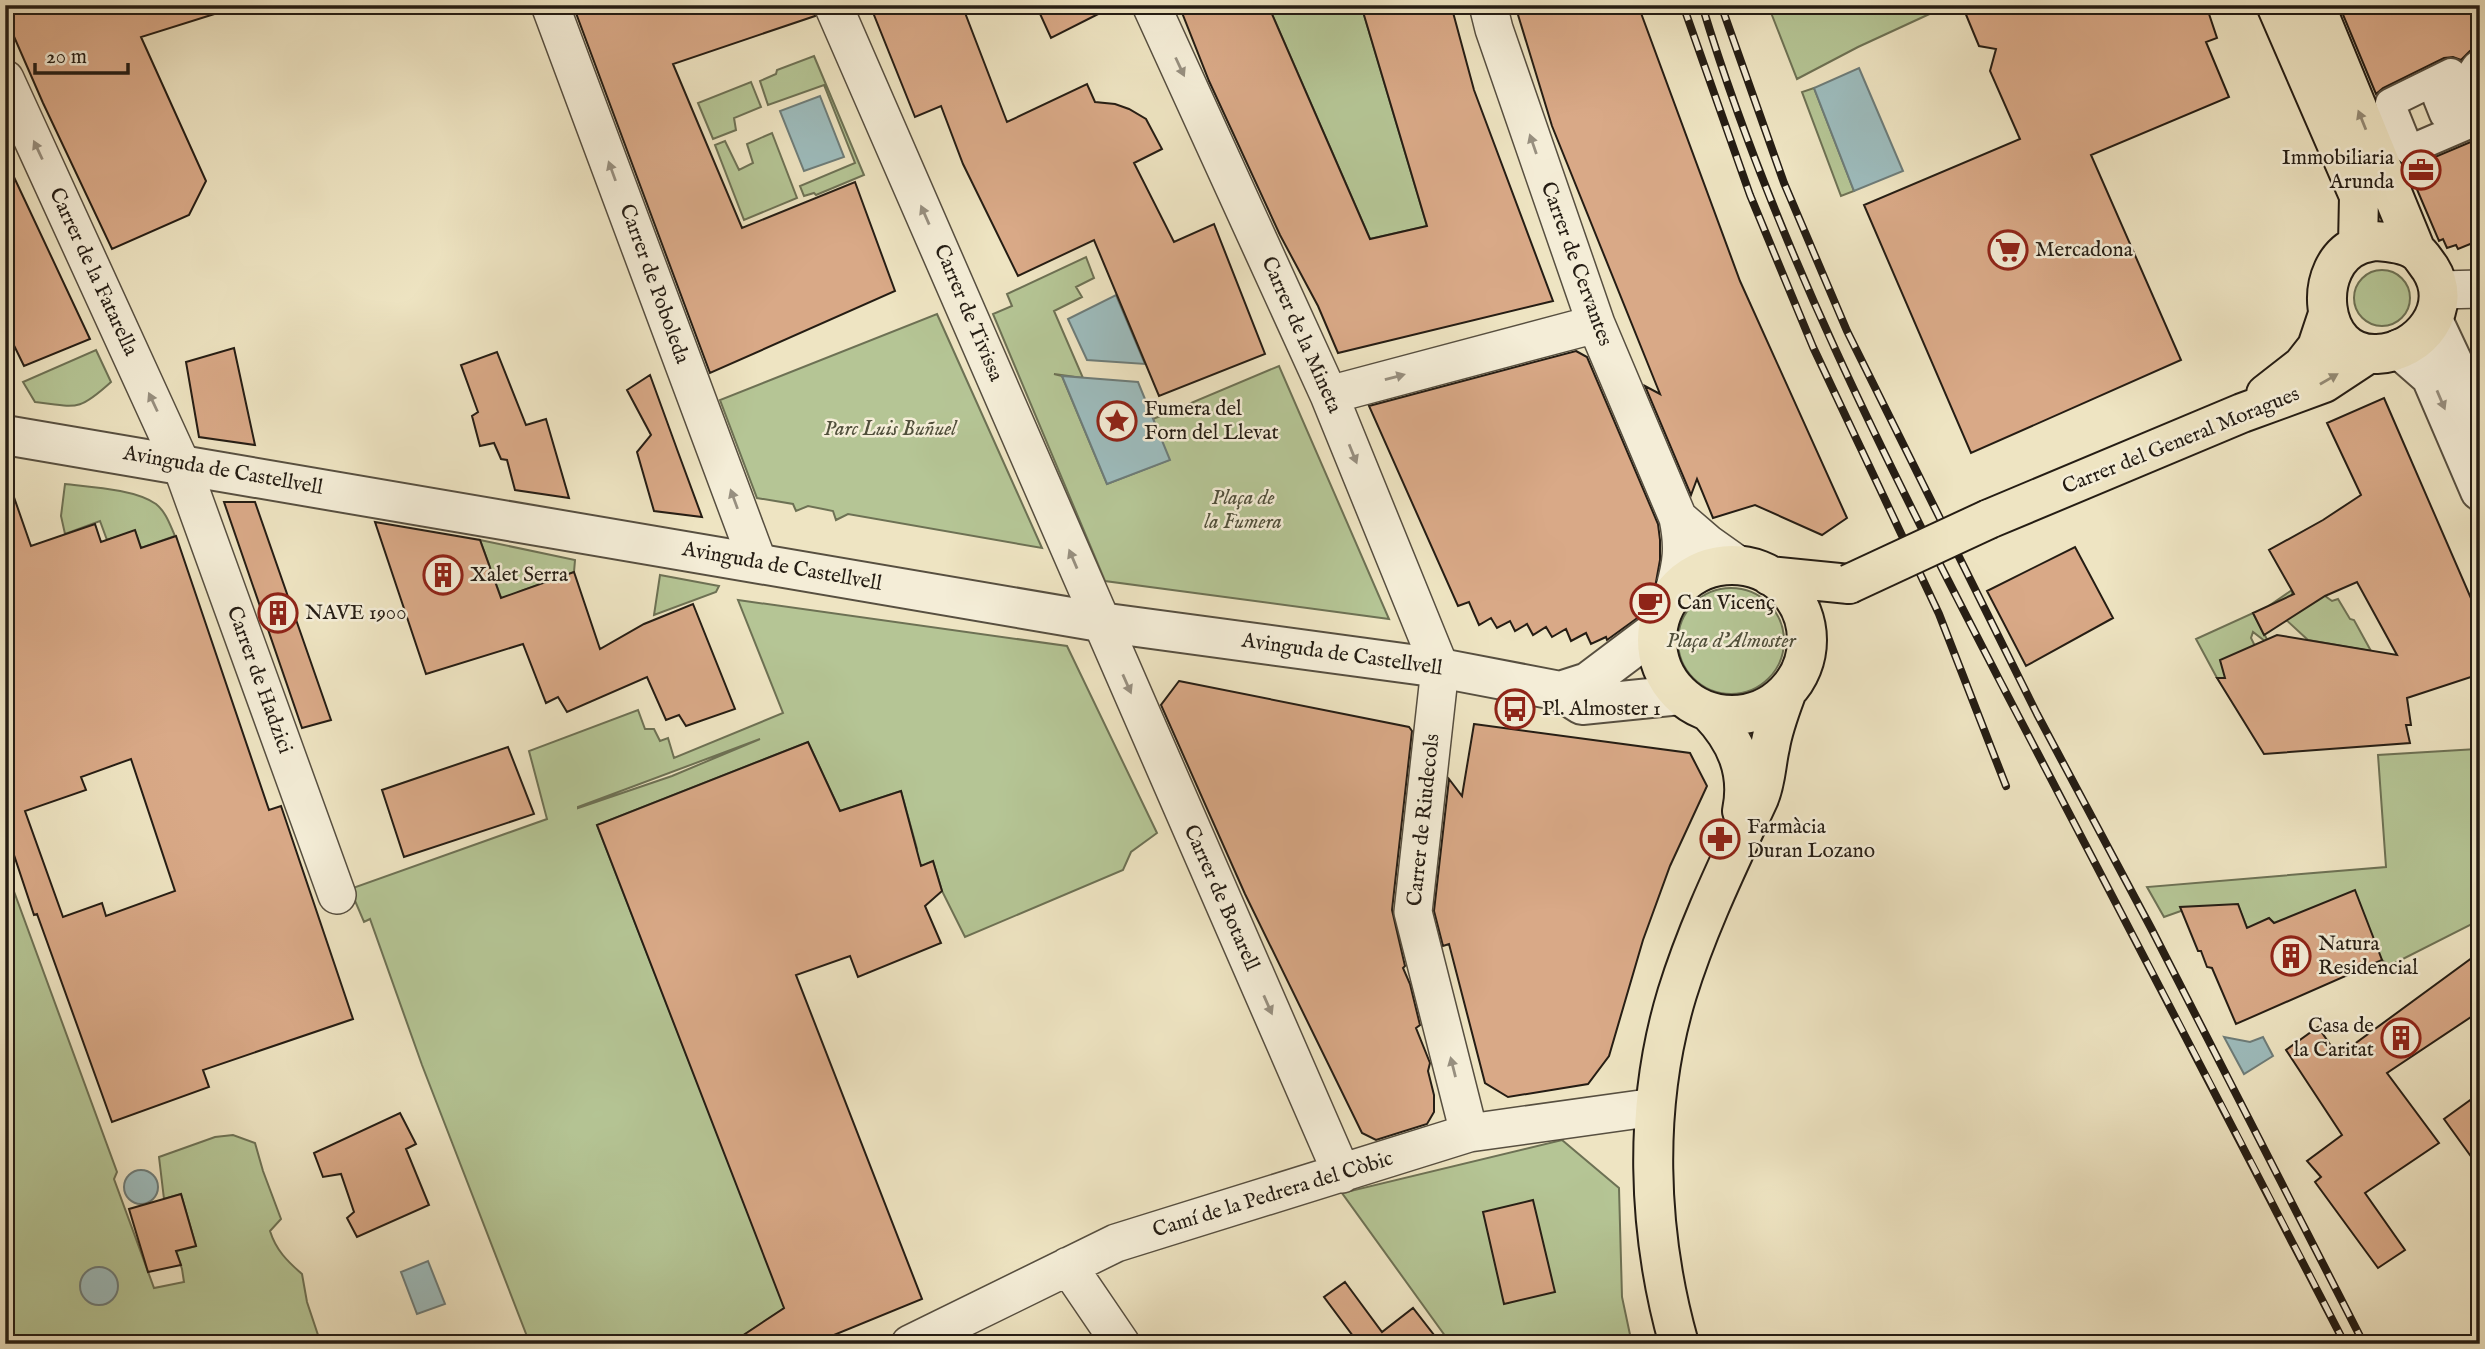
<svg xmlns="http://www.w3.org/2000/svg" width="2485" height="1349" viewBox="0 0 2485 1349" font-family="'IM FELL English',serif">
<rect width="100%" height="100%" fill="#eee4c2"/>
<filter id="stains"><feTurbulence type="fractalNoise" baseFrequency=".00286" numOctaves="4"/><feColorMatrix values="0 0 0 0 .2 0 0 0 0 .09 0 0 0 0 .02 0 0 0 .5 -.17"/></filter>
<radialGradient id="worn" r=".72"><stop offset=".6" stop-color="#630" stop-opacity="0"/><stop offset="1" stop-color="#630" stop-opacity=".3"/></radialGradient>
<path fill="#b5c595" stroke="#6d7154" stroke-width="2" fill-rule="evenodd" d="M1268,5H1370L1362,8L1427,226L1370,239Z
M1768,5H1949L1858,47L1797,79Z
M814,56L864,175L816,195L814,193L804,196L800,186L855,163L824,85L768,105L760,81L776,74L777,70Z
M751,82L761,107L734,118L736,130L713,139L698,103Z
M1814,88L1854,191L1841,196L1802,92Z
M772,133L797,198L744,220L715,145L725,141L739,170L753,163L747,144Z
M1086,257L1094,278L1076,287L1082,297L1054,311L1083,378L1054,374L1062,376L1107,484L1169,460L1153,419L1279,366L1389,619L1105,581L993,314L1012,306L1007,294Z
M2354 298a28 28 0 1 1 56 0a28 28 0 1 1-56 0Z
M937,314L1042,548L848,514L836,520L833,511L808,506L796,511L793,504L757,498L720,400Z
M96,350L111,382C78,412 77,407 35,402L23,382Z
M65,484C90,487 135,489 156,504C166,512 170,525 175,536L141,548L135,531L107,540L100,521L65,534L61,516Z
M480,540L575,560L574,572L518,592L506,611Z
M660,575L719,586L716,592L654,615Z
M1678 641a53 53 0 1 1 106 0a53 53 0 1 1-106 0Z
M2292,590V595L2325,596L2332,601L2338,599L2350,619L2354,620L2371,651L2308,640L2270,605Z
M738,600L1067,646L1157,833L1131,852L1123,870L965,937L942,891L933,861L874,888L863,870L917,849L901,791L840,811L808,742L597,825L785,1308L730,1344H530L422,1065L370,919L364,922L350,889L547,819L529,751L638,710L645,729H654L660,741L668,738L674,758L783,713ZM760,739L672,776L578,808V807Z
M2253,613L2270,645L2253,632L2251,638L2256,648L2225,678H2217L2196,639Z
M2477,749L2480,750V920L2389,966L2382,960L2274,923L2269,918L2248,930L2238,905L2231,908L2192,907L2164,917L2147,887L2386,867L2378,755Z
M5,867L117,1172L114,1179L154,1288L184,1282L182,1269L176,1251L196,1246L181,1194L164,1199L159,1157L215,1137L233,1135L255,1143L263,1171L281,1219L270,1231C276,1250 287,1261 302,1274L307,1302L321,1344H5Z
M1562,1140L1619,1188L1622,1297L1632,1344H1451L1342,1193Z"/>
<path fill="#9dbcbd" stroke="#6d7c79" stroke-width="2" d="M1859,68L1903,171L1854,191L1814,88Z
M820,96L844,157L804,171L780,111Z
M1116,295L1145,364L1087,360L1068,319Z
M1062,376L1138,382L1170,460L1107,484Z
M2224,1037L2250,1042L2263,1037L2273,1056L2244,1074Z
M124 1187a17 17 0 1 1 34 0a17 17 0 1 1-34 0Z
M428,1261L445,1304L417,1314L401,1272Z
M80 1286a19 19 0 1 1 38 0a19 19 0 1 1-38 0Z"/>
<path fill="#d9a987" stroke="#251d14" stroke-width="2" fill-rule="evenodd" d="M5,5H223L224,11L141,37L206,181L189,215L112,249L43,103L5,16Z
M573,5H812L815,16L673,64L742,228L855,182L895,291L710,373Z
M870,5H962L1007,122L1087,84L1095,102L1115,104L1129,109L1146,119L1162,149L1134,163L1174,242L1214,224L1265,354L1159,396L1094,240L1018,276L963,164L941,106L915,117Z
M1036,5H1116L1051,38Z
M1179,5H1268L1370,239L1427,226L1361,5H1451L1474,90L1553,301L1338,353L1318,306L1280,235L1209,81Z
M1515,5H1638L1740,281L1847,518L1822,535L1755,505L1713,518L1697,479L1691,495L1645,386L1660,394L1552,126Z
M1962,5H2206L2217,38L2206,42L2229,97L2091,155L2181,360L1971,453L1864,205L2020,139L1990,71L1996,49L1979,46Z
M2339,5H2480V48L2470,51L2461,60L2453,57L2444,58L2383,88L2376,94Z
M2480,138V240L2458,249L2456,245L2447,248L2443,239L2439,241L2407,166L2416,165Z
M5,158L90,339L24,366L5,327Z
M234,348L255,445L199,437L186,362Z
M1576,351L1587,357L1658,524L1660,540V560L1654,593L1647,611L1607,640L1606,637L1591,644L1586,633L1571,641L1566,629L1552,637L1546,627L1533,635L1527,624L1515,631L1510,621L1497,628L1491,618L1479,625L1469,602L1458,606L1369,406Z
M497,352L526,425L546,419L569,498L515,490L507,460L501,459L494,443L480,446L472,416L478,412L461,365Z
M650,375L678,452L702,517L654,511L637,452L651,435L627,390Z
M2384,398L2480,619V674L2407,698L2411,725H2406L2410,743L2264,754L2217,678H2225L2220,660L2277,635L2397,655L2357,582L2325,596L2264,635L2253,613L2294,594L2269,550L2323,520L2361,495L2327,423Z
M5,483H9L31,546L95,524L101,542L135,530L141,548L176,536L269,810L281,806L353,1019L203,1070L209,1087L112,1122L37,914L34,915L5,828V765L8,764L5,756ZM131,759L175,891L106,916L102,903L63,917L25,811L86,790L81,777Z
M224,502H255L331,720L302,728Z
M375,522L480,540L501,598L574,572L600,649L644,624L693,604L735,709L686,726L679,715L666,720L647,677L567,712L558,697L546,703L523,644L426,674Z
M2075,547L2113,618L2026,666L1987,591Z
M1179,681L1409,727L1412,731L1392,910L1405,966L1403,968L1410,984L1420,1025L1416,1028L1430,1063L1428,1071L1434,1095V1112L1427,1124L1376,1140L1362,1133L1245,894L1161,705Z
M1474,724L1690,753L1707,786L1670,866L1643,940L1609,1056L1588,1084L1508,1097L1485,1083L1449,944L1443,946L1434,911L1449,779L1462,796Z
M808,742L840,811L901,791L921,866L933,861L942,891L925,906L941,943L858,977L850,956L796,975L922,1299L812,1344H730L784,1308L597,825Z
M508,747L534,814L404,857L382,790Z
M2355,890L2382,960L2236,1024L2212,968L2207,967L2201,951H2198L2180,907L2238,904L2247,928L2269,918L2274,923Z
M2480,952V1011L2387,1073L2439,1143L2365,1193L2405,1250L2378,1268L2315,1182L2321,1177L2307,1161L2342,1135L2286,1050L2318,1027L2338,1056Z
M2480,1093V1169L2444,1119Z
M400,1113L416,1144L406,1149L429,1205L357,1237L347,1218L354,1212L341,1174L323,1177L314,1153Z
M181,1194L196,1246L176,1251L181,1265L148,1272L129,1209Z
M1533,1200L1555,1292L1504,1304L1483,1212Z
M1345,1282L1382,1332L1413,1308L1441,1344H1359L1324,1297Z"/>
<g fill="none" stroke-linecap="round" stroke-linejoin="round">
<g stroke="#574f40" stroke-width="32">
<path id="pedestrian" d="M2451,73L2458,88L2438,99L2444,114L2467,105L2474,122L2409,150L2390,103Z"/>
</g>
<g stroke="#574f40" stroke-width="40">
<path id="minor" d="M550,5L758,563
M833,5L1342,1174
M1151,5L1329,395L1440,668L1413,912L1469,1133
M1488,5L1494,29L1596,324L1678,518C1684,547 1682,563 1674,591
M2480,69L2474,78L2480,94
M5,79L181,464L337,895
M2440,290L2480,289
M1329,395L1596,324
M1678,518L1707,543L1738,565
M1068,1266L1121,1344
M910,1344L1116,1243L1469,1133L1655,1107"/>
</g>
<g stroke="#574f40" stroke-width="42">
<path id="tertiary" d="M2434,322L2480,420
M2399,349L2431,377L2480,491
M5,435L1100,622L1440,668L1560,691L1582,705L1680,695
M1560,691L1588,682L1657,630"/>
</g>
<g stroke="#251d14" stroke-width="42">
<path id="primary" d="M2276,5L2359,196L2358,245
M2315,5L2416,251
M2375,241C2388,242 2405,243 2416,251C2421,254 2426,263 2430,268C2455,307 2421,352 2377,354C2317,357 2311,263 2359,245C2364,243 2370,242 2375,241Z
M2266,394L2302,366L2317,347L2328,314
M1989,519L2242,413L2324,383L2368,354
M1657 640a75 75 0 1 1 150 0a75 75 0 1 1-150 0Z
M1770,576L1849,584
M1709,712C1736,740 1750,772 1742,811
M1679,1344C1647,1231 1643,1106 1677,994C1698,926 1729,863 1759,798C1766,782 1766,764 1770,747C1773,728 1780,710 1787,691"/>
</g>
<use href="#pedestrian" stroke="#f4edd7" stroke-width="28"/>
<use href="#minor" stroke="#f4edd7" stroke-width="37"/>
<use href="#tertiary" stroke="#f4edd7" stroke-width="38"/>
<use href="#primary" stroke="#eee4c2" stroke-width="38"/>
<g stroke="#251d14" stroke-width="8">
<path id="rail" d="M1683,5L1750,195L1813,347L1939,614L2006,786
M1702,5C1774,242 1887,463 2000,681C2115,902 2231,1122 2345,1344
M1721,5L1784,183L1847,331L2037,714L2151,928L2364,1344"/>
</g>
<use href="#rail" stroke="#f4edd7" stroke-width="5" stroke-dasharray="16" stroke-linecap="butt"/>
<g stroke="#251d14" stroke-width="42" stroke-linecap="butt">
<path id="primary-bridge" d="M1849,584L1989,519"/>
</g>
<use href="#primary-bridge" stroke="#eee4c2" stroke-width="38"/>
</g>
<defs><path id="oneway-solid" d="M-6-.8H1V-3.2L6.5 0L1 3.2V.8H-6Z" transform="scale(1.75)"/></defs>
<g fill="#978f7f">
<use href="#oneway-solid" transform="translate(1180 67) rotate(65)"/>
<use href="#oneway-solid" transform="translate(1533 144) rotate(-109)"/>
<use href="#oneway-solid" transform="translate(38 150) rotate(-115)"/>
<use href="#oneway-solid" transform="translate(612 171) rotate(-110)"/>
<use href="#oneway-solid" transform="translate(925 215) rotate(-114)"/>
<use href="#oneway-solid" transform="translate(1395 377) rotate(-15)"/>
<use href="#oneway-solid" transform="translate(2441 400) rotate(67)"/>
<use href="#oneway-solid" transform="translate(153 402) rotate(-115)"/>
<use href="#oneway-solid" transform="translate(1353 454) rotate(68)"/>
<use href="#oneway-solid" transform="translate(734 499) rotate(-110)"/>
<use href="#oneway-solid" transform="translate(1073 559) rotate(-113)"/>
<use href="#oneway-solid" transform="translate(1127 684) rotate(66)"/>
<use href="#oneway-solid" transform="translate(1268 1005) rotate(66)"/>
<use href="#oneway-solid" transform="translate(1453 1067) rotate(-104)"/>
</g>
<g fill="#948a74">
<use href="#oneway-solid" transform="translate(2362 120) rotate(-112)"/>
<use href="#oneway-solid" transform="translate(2329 379) rotate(-30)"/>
</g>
<defs>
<g id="office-ring" transform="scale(2.0125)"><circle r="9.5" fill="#f4edd7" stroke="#8f2418" stroke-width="1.5"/><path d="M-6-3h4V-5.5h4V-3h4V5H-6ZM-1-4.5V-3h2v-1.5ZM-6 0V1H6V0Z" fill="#8f2418"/></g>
<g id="supermarket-ring" transform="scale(2.0125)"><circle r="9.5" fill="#f4edd7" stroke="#8f2418" stroke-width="1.5"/><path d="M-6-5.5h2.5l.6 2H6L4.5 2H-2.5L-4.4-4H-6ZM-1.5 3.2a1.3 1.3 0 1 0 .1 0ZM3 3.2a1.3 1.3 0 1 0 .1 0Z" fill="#8f2418"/></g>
<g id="sight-ring" transform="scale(2.0125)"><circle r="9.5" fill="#f4edd7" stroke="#8f2418" stroke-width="1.5"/><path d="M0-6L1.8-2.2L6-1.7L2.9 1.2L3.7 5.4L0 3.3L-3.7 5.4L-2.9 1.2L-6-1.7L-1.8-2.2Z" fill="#8f2418"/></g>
<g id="building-ring" transform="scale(2.0125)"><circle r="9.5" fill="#f4edd7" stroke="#8f2418" stroke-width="1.5"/><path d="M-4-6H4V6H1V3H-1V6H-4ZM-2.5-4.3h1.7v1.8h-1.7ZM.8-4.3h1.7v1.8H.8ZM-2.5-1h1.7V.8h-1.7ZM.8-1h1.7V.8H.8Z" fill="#8f2418"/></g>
<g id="cafe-ring" transform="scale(2.0125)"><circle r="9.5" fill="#f4edd7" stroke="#8f2418" stroke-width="1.5"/><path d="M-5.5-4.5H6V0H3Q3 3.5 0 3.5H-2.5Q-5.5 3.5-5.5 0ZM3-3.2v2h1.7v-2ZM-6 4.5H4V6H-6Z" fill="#8f2418"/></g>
<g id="bus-ring" transform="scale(2.0125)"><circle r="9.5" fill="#f4edd7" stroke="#8f2418" stroke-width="1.5"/><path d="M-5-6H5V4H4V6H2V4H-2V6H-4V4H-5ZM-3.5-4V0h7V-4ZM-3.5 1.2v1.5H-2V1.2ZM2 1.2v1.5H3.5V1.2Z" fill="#8f2418"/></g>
<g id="pharmacy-ring" transform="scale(2.0125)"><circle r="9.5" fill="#f4edd7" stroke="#8f2418" stroke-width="1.5"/><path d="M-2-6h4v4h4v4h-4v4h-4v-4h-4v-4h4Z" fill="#8f2418"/></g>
</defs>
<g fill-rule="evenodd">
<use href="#office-ring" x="2421" y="170"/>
<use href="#supermarket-ring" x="2008" y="250"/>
<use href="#sight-ring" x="1117" y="421"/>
<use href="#building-ring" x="443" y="575"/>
<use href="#cafe-ring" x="1650" y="603"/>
<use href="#building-ring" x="278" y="613"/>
<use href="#bus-ring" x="1515" y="709"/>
<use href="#pharmacy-ring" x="1720" y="839"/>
<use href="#building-ring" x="2291" y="956"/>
<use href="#building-ring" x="2401" y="1038"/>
</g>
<g text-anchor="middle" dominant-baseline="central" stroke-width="5" stroke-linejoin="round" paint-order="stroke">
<g font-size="21" fill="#251d14" stroke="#f4edd7" text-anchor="start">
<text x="2394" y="158" text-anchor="end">Immobiliaria<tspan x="2394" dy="24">Arunda</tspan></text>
<text x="2035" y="250">Mercadona</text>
<text x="1144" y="409">Fumera del<tspan x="1144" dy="24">Forn del Llevat</tspan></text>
<text x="470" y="575">Xalet Serra</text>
<text x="1677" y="603">Can Vicenç</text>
<text x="305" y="613">NAVE 1900</text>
<text x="1542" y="709">Pl. Almoster 1</text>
<text x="1747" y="827">Farmàcia<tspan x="1747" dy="24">Duran Lozano</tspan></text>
<text x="2318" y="944">Natura<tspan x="2318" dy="24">Residencial</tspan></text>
<text x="2374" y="1026" text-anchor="end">Casa de<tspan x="2374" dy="24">la Caritat</tspan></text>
</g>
<g font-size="21" fill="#251d14" stroke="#f4edd7">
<text transform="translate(1576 264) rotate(70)">Carrer de Cervantes</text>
<text transform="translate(93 272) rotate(65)">Carrer de la Fatarella</text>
<text transform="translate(654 284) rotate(70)">Carrer de Poboleda</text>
<text transform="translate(968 313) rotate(67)">Carrer de Tivissa</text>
<text transform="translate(1301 335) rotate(66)">Carrer de la Mineta</text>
<text transform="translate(2181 441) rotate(-22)">Carrer del General Moragues</text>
<text transform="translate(223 471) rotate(10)">Avinguda de Castellvell</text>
<text transform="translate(782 567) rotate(10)">Avinguda de Castellvell</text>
<text transform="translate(1342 655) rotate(8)">Avinguda de Castellvell</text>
<text transform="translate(259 680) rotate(70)">Carrer de Hadzici</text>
<text transform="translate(1424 820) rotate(-84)">Carrer de Riudecols</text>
<text transform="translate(1221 898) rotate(66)">Carrer de Botarell</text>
<text transform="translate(1273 1195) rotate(-17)">Camí de la Pedrera del Còbic</text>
</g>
<g font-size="21" font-style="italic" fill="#504f3b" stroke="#f4edd7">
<text x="890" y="429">Parc Luis Buñuel</text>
<text x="1243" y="498">Plaça de<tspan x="1243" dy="24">la Fumera</tspan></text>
<text x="1731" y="641">Plaça d'Almoster</text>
</g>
</g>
<rect width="2485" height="1349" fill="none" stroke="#eee4c2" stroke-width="28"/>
<rect x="7" y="7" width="2471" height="1335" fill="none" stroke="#251d14" stroke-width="3.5"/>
<rect x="14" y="14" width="2457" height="1321" fill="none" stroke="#251d14" stroke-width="2"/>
<path d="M35 63v10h93v-10" fill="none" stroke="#251d14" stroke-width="3.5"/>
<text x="46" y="63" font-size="21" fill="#251d14" stroke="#f4edd7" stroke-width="5" paint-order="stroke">20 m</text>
<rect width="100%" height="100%" filter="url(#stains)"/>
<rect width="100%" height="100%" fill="url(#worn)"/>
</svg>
